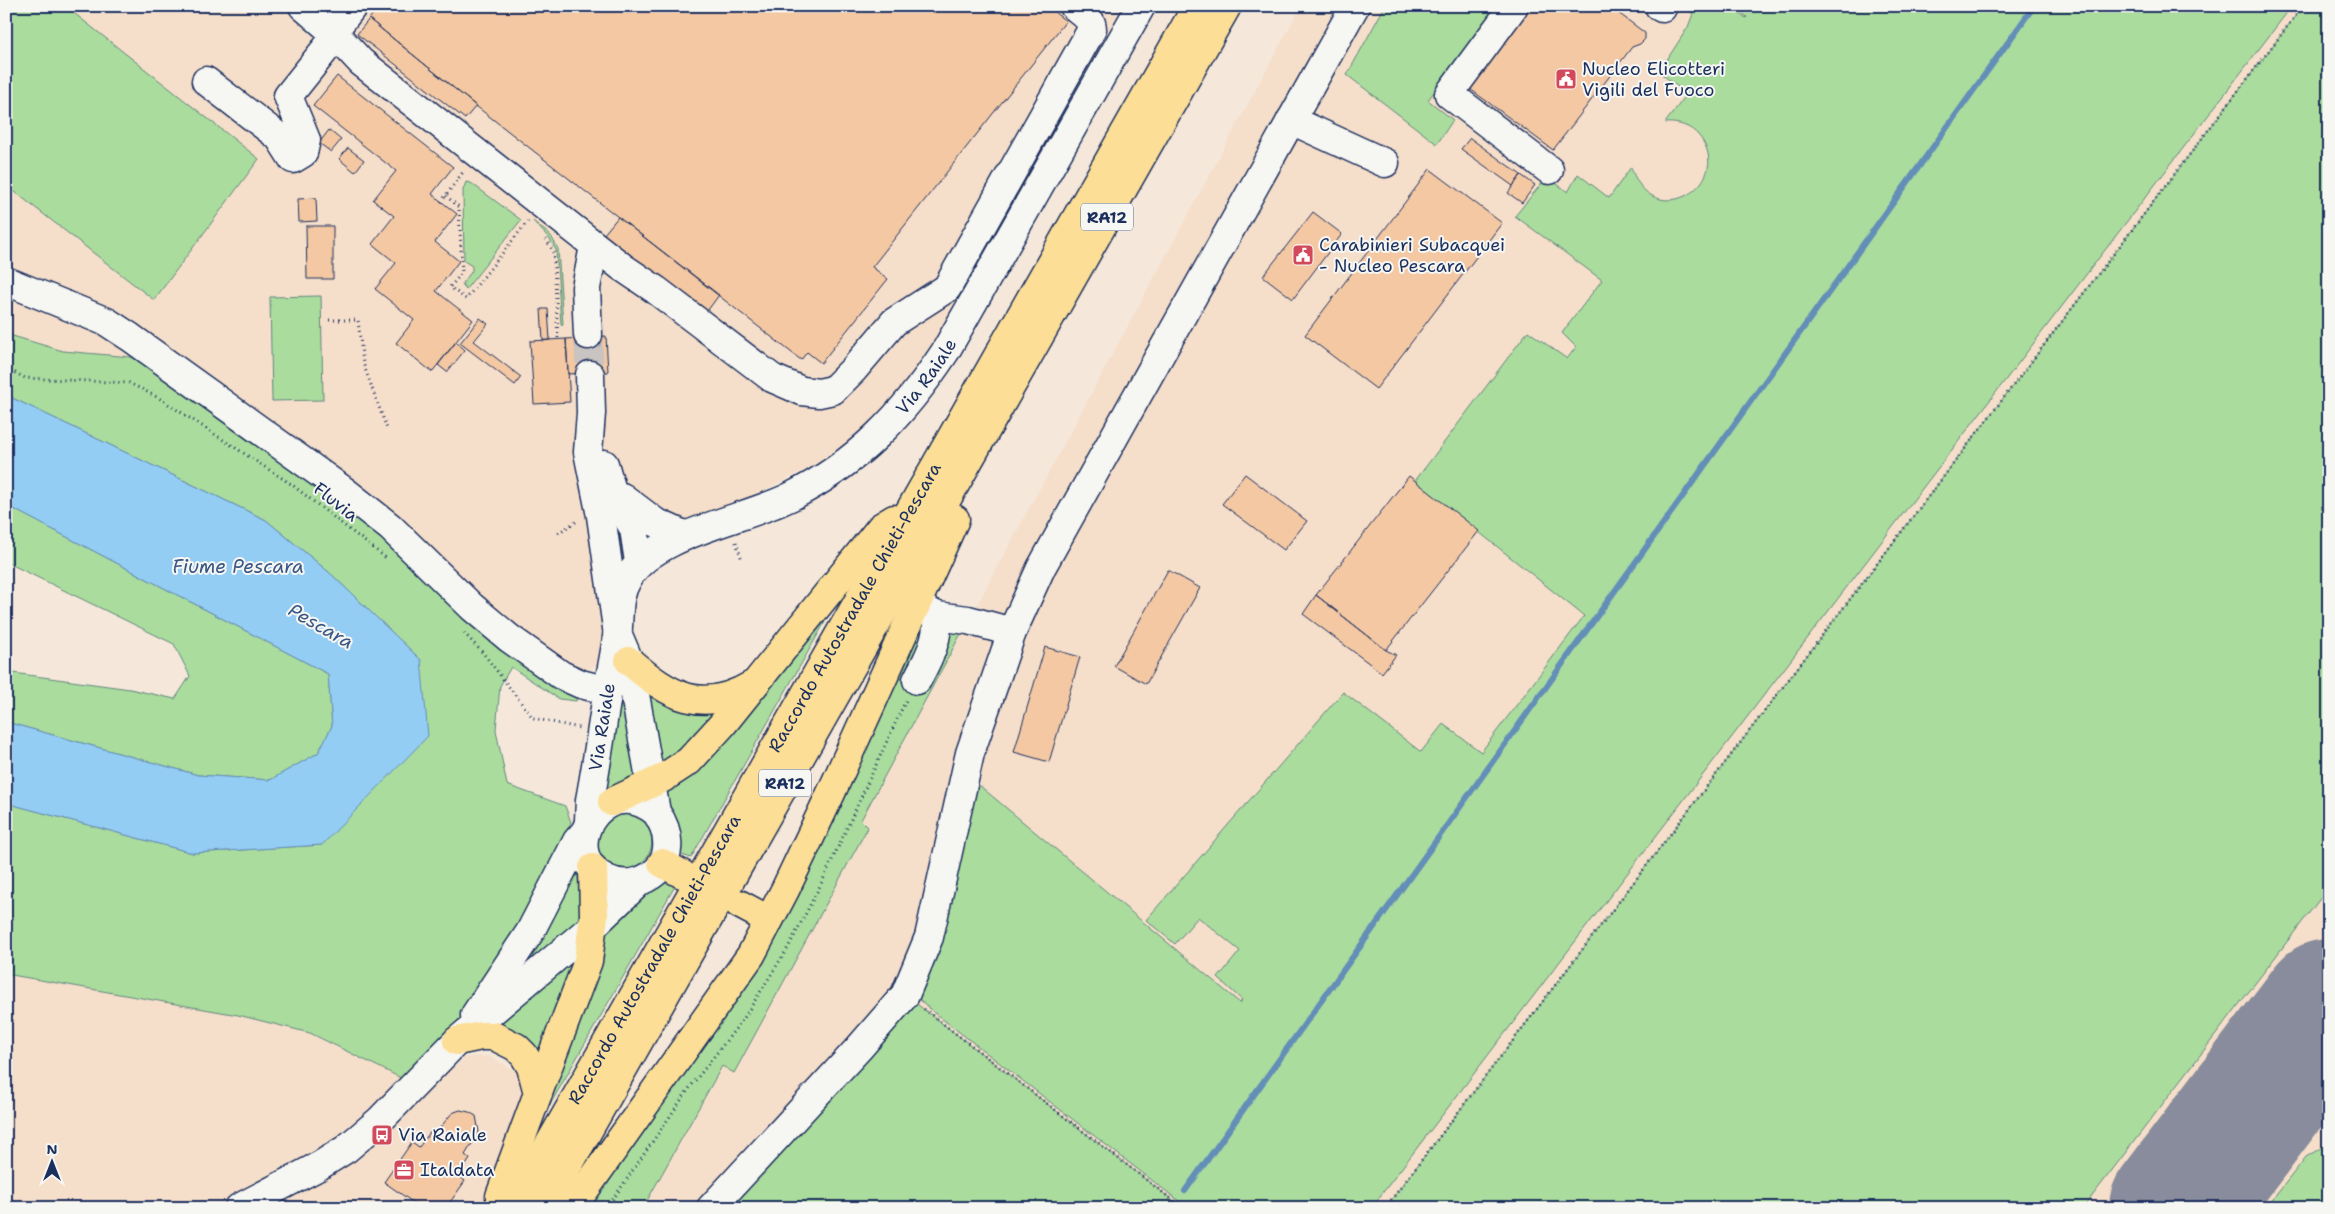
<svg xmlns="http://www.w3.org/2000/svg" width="2335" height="1214" viewBox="0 0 2335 1214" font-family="'Shantell Sans',sans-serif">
<rect width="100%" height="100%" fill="#f5e8da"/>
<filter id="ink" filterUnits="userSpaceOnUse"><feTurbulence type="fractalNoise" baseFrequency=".02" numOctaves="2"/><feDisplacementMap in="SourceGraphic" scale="10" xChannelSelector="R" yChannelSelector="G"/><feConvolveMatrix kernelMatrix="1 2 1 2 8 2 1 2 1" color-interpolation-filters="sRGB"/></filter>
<g filter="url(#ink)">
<path fill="#f5deca" d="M6,6H1123L914,375L879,418L815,465L731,507L685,519L645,535L606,582L603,647L596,665L576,675L131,357L63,351L6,334Z
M1301,6H2329V1208H643L722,1066L734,1072L868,827L860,821Z
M6,974L238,1015L310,1033L407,1081L423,1091L467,1057L489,1056L518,1073L521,1097L481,1208H6Z"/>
<path fill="#aadc9d" stroke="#62867e" d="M6,6H65L259,159L154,300L6,185Z
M1385,6H1498L1428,100L1453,120L1437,144L1347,75Z
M1690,6H1729L1746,18L1747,17L1733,6H2292L1371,1208H1188L932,1011L916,996L968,776L1240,1003L1242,1000L1218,978L1240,951L1198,917L1175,944L1146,920L1343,692L1421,752L1443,724L1481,752L1584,616L1415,481L1528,331L1567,359L1576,347L1562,333L1602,280L1515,216L1547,177L1568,192L1578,174L1609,198L1631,167C1653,236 1737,182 1699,136C1691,126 1678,122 1665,123L1687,94L1659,72L1688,27L1693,14L1688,10Z
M2303,6H2329V887L2083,1208H1385Z
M466,182L471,183L521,220L466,289L462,284L472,271V266L464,261L463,190Z
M533,221L551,236L558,249L563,325H561L556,250L549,238Z
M321,296L323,400L272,401L270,297Z
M6,334L63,351L131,357L213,404L579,693L576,701L559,699L511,667L500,686L496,730L507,785L565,806L571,822L534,903L470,1006L407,1081L310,1033L238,1015L6,974V803L193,853L321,845L421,660L331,574L266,520L6,395Z
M6,505L328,674L332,726L318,753L270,780L198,775L6,722V672L130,689L175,699L190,676L174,644L6,562Z
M820,620L825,622L691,858L679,854L665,790Z
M916,627L964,628L861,820L868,827L734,1073L722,1066L643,1208H585L735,1003L762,961L800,891Z
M621,668L637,778L598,794Z
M640,683L731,704L658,772Z
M596 841a28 28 0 1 1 56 0a28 28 0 1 1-56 0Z
M576,855L582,922L497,997Z
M667,883L675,886L531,1138L601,931L657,884Z
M583,945L539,1067L486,1028Z
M905,995L1183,1208H711Z
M2329,1143V1208H2266L2306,1157Z"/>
<path fill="#94cdf4" stroke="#648eb8" d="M6,395L266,520L331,574L421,660L428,736L322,845L193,853L6,803V722L198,775L270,780L318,753L332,726L328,674L6,505Z"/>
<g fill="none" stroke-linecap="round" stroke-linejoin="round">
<path stroke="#648eb8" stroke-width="6" d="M1185,1191L2034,6"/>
<path stroke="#888c9c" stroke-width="54" d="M2232,1135C2261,1114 2291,1097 2329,1099"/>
<path stroke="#888c9c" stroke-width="134" d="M2176,1208L2329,1006"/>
</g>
<path fill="#f4c8a3" stroke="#1b2f5e" d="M379,6H1046L1066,21L872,267L888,279L821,363L807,352L801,360L476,106L369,19Z
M1527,6H1609L1645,33V39L1640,44L1632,47L1553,150L1466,86Z
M369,19L476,106L465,119L357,34Z
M337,76L453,167L432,194L457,214L435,242L459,261L436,291L473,320L432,372L396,343L414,320L375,289L396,263L372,244L394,216L373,200L396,171L313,106Z
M329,130L341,140L331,152L319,143Z
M1470,138L1521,175L1513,186L1461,149Z
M348,148L364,160L355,172L339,159Z
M1430,169L1502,223L1376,389L1305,335Z
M1521,175L1535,185L1522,203L1508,193Z
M316,198L317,221L299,222L298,199Z
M1313,212L1342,234L1293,299L1263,276Z
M618,217L719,295L705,314L604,234Z
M306,226H333V279H307Z
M541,309H548L550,340L543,341Z
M480,318L488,324L474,341L521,377L515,385L460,343Z
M606,336L608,372L568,374L566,339Z
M566,339L570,402L534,404L530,341Z
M456,342L465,350L447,372L438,365Z
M1245,474L1307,521L1284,550L1222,504Z
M1409,476L1479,531L1386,650L1316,595Z
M1168,570L1200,588L1146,684L1114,666Z
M1316,595L1386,650L1396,655L1382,673L1303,614Z
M1045,647L1080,657L1049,762L1014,752Z
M460,1110L469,1112L476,1116L479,1132L465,1155L470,1159L459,1176L465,1181L446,1208H421L384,1182L412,1142L419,1147L431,1131L435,1134L452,1113Z"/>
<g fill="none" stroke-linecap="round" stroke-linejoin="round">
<path stroke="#c9c3c1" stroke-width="28" stroke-dasharray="28 14" stroke-linecap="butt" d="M588,335L590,375"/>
<g stroke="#1b2f5e" stroke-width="31">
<g id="minor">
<path d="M303,6L333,32L361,62L622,267L656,290L772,378L802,391L819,393L833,390L854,369L894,322L947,288L1092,29C1092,18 1082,13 1074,6"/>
<path d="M1514,6L1449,94L1549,170"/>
<path d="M1659,6L1662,8"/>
<path d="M333,32L353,6"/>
<path d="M206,81L279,137L293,159L303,153L306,140L288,96L336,36"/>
<path d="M1291,120L1385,163"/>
<path d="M6,281L107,322L130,337L343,490L390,527L472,607L509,638L561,675L581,684L608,691"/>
<path d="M588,335L586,288L594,246"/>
<path d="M590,375L591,413L588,452L601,516L618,635L629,661L656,812C673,836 673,869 640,881C629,885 617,884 607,879C553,855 602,768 656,812"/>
<path d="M604,464L612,491L634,529L639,562"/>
<path d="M622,497L655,522L684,535"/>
<path d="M915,604L937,616C939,640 928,659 917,680"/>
<path d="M937,616L968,620L1012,632"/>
<path id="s1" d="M589,820L590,800C597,763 602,726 608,689C611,671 615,654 617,637C620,615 616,598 628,578C653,534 744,520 790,497C858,463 904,414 945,352L1141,6"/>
<path d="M475,1015L530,932L577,841L584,833"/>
<path d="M239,1208L319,1166L346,1149L379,1121L457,1041L593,926L639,882"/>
<path d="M711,1208L859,1048L905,995L929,937L970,753L1012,632L1041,568L1355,6"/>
</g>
</g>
<g stroke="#1b2f5e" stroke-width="31">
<g id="highway">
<path d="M629,661C670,696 701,715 752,685"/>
<path d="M612,802L663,778L689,761L722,725L881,527L894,519"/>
<path d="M662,863L682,874"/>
<path d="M739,904L769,920"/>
<path d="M457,1041L481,1036H494L516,1047L524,1055L531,1067L538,1093L500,1196V1208"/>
<path d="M538,1093L588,961L594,916L593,868"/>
<path id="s2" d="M513,1208L1197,6"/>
<path d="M544,1208L1227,6"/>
<path d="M572,1208L751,955L785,890L831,793L955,519"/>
</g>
</g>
<path stroke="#1b2f5e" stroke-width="3" stroke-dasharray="1 4" stroke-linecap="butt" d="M446,196L459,207L462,273L450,287L466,299L528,221
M441,202L463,172
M546,239L553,251L554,262L558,339
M329,320H358L363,363L387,429
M6,368L25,378L129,383L159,398L291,484L386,558
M558,533L579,520
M736,542L742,560
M464,633L483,653L533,718L579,728
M924,1009L1183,1208
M607,1208L688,1090L744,1018L789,946L822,882L906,700
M1385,1208L2303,6"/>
<use href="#minor" stroke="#f6f6f2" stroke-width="28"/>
<use href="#highway" stroke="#fcde96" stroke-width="28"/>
</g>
</g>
<defs>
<g id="civic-square" transform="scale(1.125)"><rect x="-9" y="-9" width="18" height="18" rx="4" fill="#d1495b" stroke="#f6f6f2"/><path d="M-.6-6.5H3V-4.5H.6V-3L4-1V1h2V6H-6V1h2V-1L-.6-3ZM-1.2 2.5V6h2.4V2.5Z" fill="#fff"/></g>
<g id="bus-square" transform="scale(1.125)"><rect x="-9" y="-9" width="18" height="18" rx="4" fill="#d1495b" stroke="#f6f6f2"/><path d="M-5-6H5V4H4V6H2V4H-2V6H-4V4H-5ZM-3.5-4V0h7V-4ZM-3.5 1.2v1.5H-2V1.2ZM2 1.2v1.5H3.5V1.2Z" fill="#fff"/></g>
<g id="office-square" transform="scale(1.125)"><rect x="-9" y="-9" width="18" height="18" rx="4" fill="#d1495b" stroke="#f6f6f2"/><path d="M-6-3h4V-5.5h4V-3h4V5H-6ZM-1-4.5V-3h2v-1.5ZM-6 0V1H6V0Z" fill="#fff"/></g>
</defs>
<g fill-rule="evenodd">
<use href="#civic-square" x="1566" y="79"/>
<use href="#civic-square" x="1303" y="255"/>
<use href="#bus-square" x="382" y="1135"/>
<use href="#office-square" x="404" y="1170"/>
</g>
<g text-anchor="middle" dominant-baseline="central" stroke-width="4" stroke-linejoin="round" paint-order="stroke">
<g fill="#f6f6f2" stroke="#5d6b8a" stroke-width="1">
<rect x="1081" y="203.5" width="52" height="27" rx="4"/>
<rect x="759" y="769.5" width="52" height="27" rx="4"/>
</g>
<g font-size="16" font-weight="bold" fill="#1b2f5e">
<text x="1107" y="217">RA12</text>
<text x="785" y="783">RA12</text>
</g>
<g font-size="18" fill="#1b2f5e" stroke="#f6f6f2" text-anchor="start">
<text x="1582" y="69">Nucleo Elicotteri<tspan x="1582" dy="21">Vigili del Fuoco</tspan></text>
<text x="1319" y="245">Carabinieri Subacquei<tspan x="1319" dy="21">- Nucleo Pescara</tspan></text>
<text x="398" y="1135">Via Raiale</text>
<text x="420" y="1170">Italdata</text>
</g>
<g font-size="18" fill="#1b2f5e" stroke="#f6f6f2">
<text stroke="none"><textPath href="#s1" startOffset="614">Via Raiale</textPath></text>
<text transform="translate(336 502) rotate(38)">Fluvia</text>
<text stroke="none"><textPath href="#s2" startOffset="691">Raccordo Autostradale Chieti-Pescara</textPath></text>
<text stroke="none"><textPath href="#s1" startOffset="94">Via Raiale</textPath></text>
<text stroke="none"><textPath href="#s2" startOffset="286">Raccordo Autostradale Chieti-Pescara</textPath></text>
</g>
<g font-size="19" font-style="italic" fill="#395684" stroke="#f6f6f2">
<text x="238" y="566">Fiume Pescara</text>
<text transform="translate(321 626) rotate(30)">Pescara</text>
</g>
</g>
<rect width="2335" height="1214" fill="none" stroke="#f6f6f2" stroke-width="25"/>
<rect x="12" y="12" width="2310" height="1189" fill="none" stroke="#1b2f5e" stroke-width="2" filter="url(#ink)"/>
<g transform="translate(52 1162)" stroke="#f6f6f2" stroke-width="4" paint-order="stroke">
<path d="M0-4L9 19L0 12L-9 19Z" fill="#1b2f5e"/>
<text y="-8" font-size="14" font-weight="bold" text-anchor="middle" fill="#1b2f5e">N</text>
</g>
</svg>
